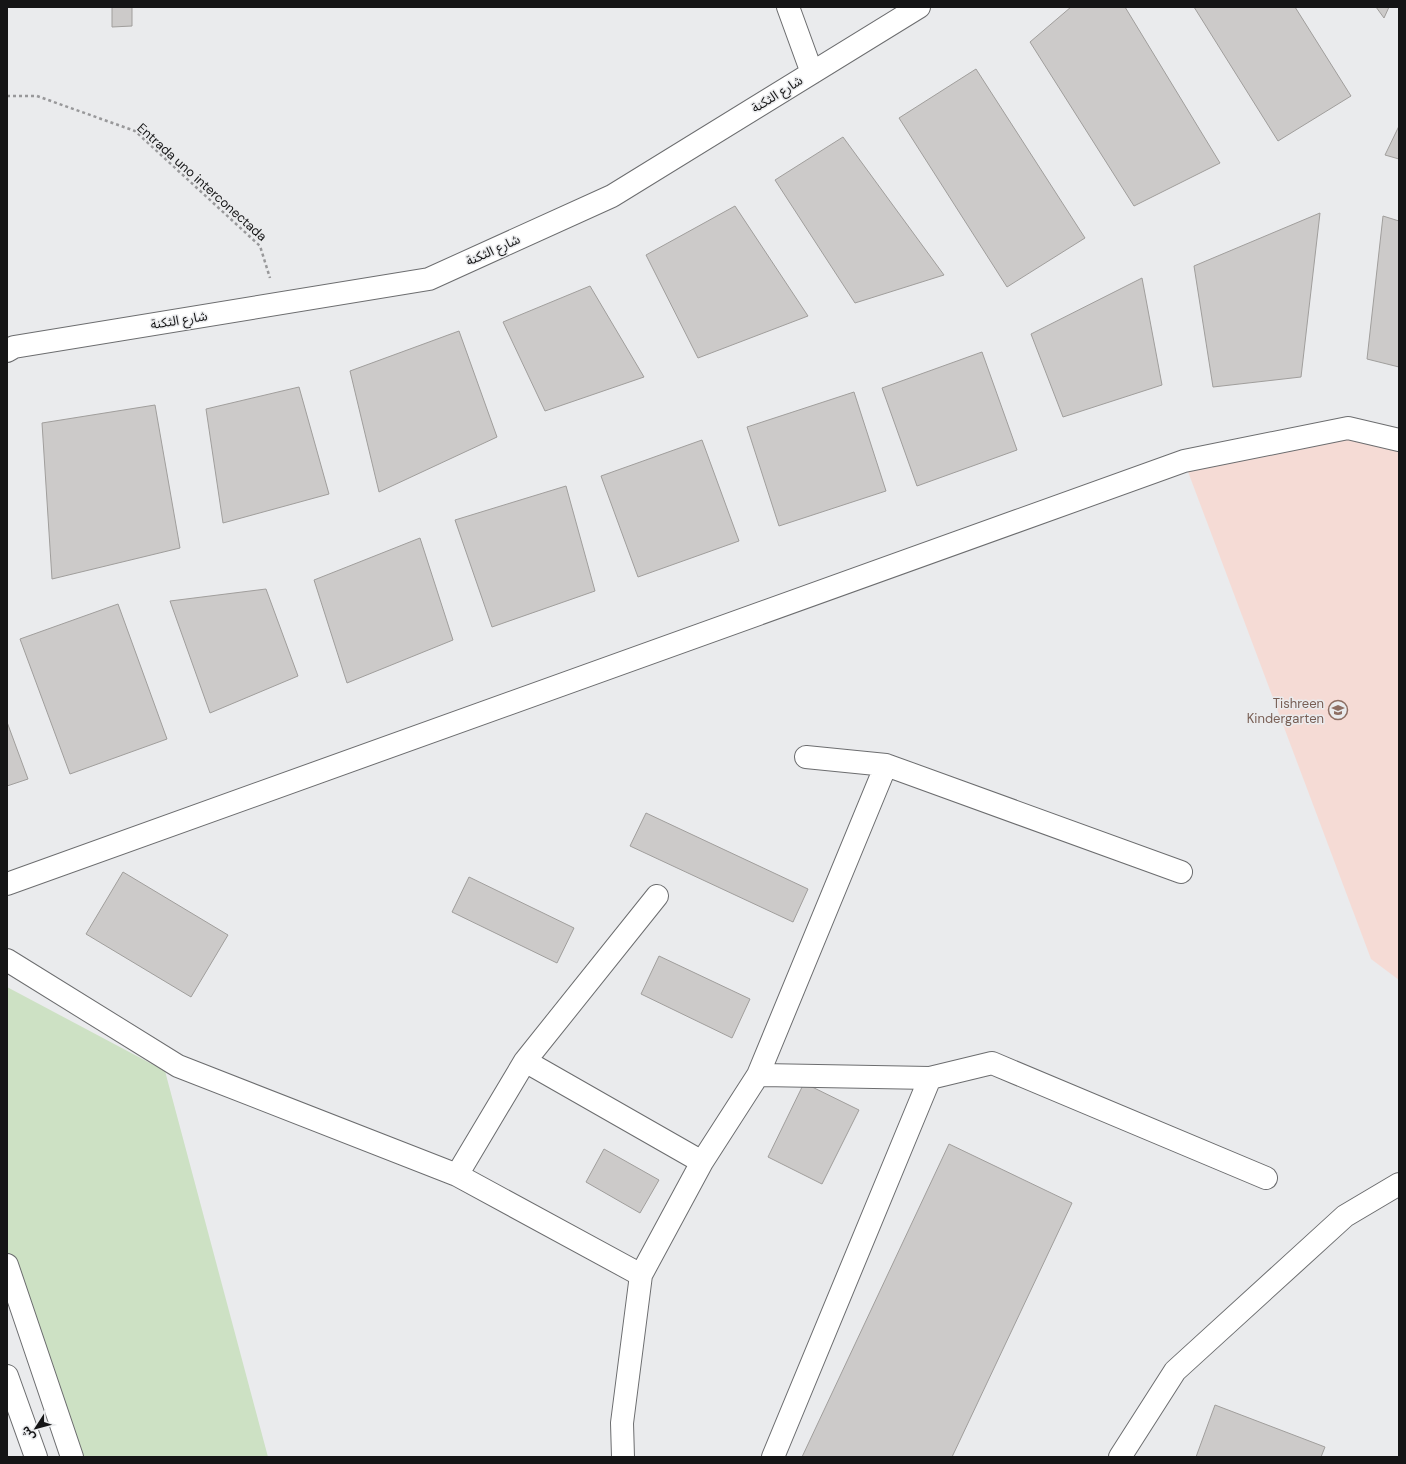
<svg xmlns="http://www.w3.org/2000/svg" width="1406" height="1464" viewBox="0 0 1406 1464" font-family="'DM Sans','Noto Sans Arabic',sans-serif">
<rect width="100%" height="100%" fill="#eaebed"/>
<path fill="#f5dbd5" d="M1348,428L1399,440V980L1371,959L1184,461Z"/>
<path fill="#cde1c4" d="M7,987L165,1071L268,1457H72L7,1265Z"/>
<path fill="#cccac9" stroke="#a09e9c" d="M112,7H132V26L112,27Z
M1071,7H1125L1220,163L1134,206L1030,42Z
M1194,7H1295L1351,96L1278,141Z
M1376,7H1389L1384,18Z
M976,69L1085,238L1007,287L899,118Z
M1399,126V159L1385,155Z
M843,137L944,275L855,303L775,180Z
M735,206L808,316L698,358L646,255Z
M1320,213L1301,377L1213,387L1194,266Z
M1383,216L1399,221V367L1367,359Z
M1142,278L1162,385L1063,417L1031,334Z
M590,286L644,377L545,411L503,322Z
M459,331L497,437L379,492L350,371Z
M982,352L1017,450L917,486L882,388Z
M299,387L329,494L223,523L206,409Z
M854,392L886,491L779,526L747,427Z
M155,405L180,548L52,579L42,423Z
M702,440L739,541L638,577L601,476Z
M566,486L595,591L492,627L455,520Z
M420,538L453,640L347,683L314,580Z
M266,589L298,676L210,713L170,601Z
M118,604L167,739L70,774L20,639Z
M7,722L28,779L7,786Z
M646,813L808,889L793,922L630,846Z
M123,872L228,935L191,997L86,934Z
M469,877L574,928L557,963L452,912Z
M659,956L750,999L732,1038L641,994Z
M804,1083L859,1110L822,1184L768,1157Z
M949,1144L1072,1203L952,1457H802Z
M604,1149L659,1180L640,1213L586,1182Z
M1215,1405L1325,1447L1321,1457H1196Z"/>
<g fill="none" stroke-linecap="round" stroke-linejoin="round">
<g stroke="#6c6d6f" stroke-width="24">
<path id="minor" d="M788,7L812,73
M7,351L14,347L429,279L612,196L919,7
M806,757L886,765L1181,872
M7,884L1184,461L1348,428L1399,440
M7,960L178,1066L457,1175L641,1275
M525,1061L702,1162
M758,1075L886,765
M457,1175L525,1061L657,896
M623,1457L622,1423L641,1275L702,1162L758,1075L930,1078L992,1063L1266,1178
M773,1457L930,1078
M1120,1457L1175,1371L1345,1216L1399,1184"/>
</g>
<g stroke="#6c6d6f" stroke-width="24">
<path id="major" d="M7,1265L72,1457
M7,1376L36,1457"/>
</g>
<path stroke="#98989a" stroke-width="2.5" stroke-dasharray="3 3" stroke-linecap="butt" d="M7,96H37L135,131L260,246L270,278"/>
<use href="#minor" stroke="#fff" stroke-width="22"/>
<use href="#major" stroke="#fff" stroke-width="22"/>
</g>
<defs>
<g id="school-ring" transform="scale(1)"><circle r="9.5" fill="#eaebed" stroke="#8d6e63" stroke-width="1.5"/><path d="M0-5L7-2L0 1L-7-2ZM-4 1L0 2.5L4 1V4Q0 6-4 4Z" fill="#8d6e63"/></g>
</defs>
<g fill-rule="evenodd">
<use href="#school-ring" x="1338" y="710"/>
</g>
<g text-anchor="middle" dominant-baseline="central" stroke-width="3" stroke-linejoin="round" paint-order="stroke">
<g font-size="13" fill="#151516" stroke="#eaebed">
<text transform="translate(777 94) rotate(-32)">شارع الثكنة</text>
<text transform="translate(202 182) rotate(42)">Entrada uno interconectada</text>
<text transform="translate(493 250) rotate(-24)">شارع الثكنة</text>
<text transform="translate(179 320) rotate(-9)">شارع الثكنة</text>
</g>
<g font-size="13" fill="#785e54" stroke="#eaebed" text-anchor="end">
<text x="1324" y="703">Tishreen<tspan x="1324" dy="15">Kindergarten</tspan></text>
</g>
</g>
<rect width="1406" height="1464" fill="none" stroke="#151516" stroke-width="16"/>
<g transform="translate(36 1428) rotate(234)" stroke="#eaebed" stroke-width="3" paint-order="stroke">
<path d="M0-3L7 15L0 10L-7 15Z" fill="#151516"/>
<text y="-6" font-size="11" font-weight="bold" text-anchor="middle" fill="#151516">ش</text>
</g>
</svg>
